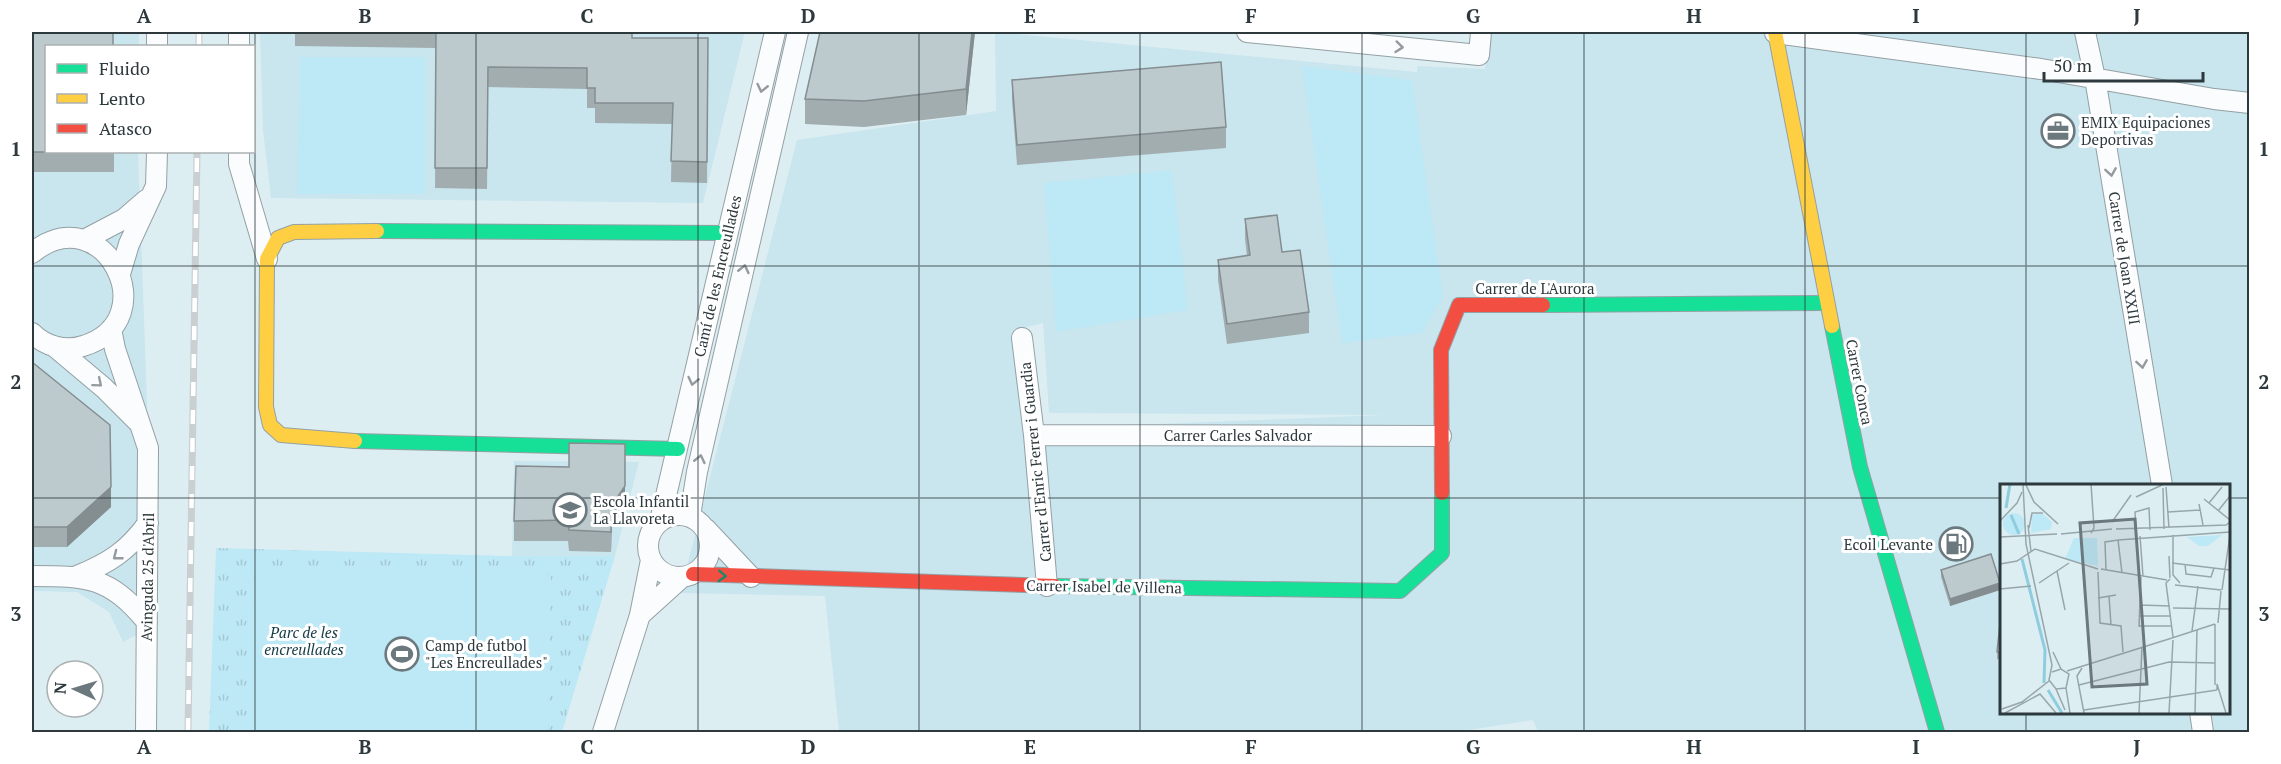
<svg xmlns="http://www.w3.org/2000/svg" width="2281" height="764" viewBox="0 0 2281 764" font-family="'PT Serif',serif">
<defs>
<pattern id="park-tufts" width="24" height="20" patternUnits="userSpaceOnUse" patternTransform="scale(1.5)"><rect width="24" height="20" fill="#bde8f5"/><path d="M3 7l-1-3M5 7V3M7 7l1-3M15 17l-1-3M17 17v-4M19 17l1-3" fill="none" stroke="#a3c8d3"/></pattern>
</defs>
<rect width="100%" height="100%" fill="#ddeef3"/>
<path fill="#c9e5ee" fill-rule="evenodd" d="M32,32H139V46H46V152H138L155,625L123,642L109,612L77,592L32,591Z
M260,32H745L703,203L271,198L263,130Z
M995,32L1417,72V66L1485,69L1488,32H2249V732H1538L1533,720L1456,732H839L825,596L680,593L797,140L996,111ZM1043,323L1049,413L1385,415L1027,429L1014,330ZM2002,485H2228V712H2002Z
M514,461L639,462L615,556H512Z"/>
<path fill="url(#park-tufts)" d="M216,548L512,556H615L562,732H209Z"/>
<path fill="#bde8f5" d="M300,57H425V194H297Z
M1302,66L1412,80L1443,297L1422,333L1342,343Z
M1172,170L1188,310L1056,332L1044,183Z
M255,571L551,575L548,732H253Z"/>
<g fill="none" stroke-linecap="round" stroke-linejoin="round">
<g stroke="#94a0a4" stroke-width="22">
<path id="street" d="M157,32V46
M1247,32L1479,55L1481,32
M2085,32L2095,78L2162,485
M1775,33L2041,69L2214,99L2250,103
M239,46V32
M239,152V164L267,259
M84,240L124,219L146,200
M32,253C103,195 168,320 83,346C65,352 45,346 32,333
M120,274L129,244L156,186L157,152
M111,329L115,349L148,448L146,732
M1022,338L1034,435L1047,586
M54,346L104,388L137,421
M1034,435L1441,436
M648 546a31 31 0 1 1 62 0a31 31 0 1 1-62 0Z
M690,516L697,472L798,32
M660,521L775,32
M706,529L751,577
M32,576C87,576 109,576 147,622
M77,576C109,563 128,551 148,523
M640,615L681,578
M2200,712L2203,732
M603,732L640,615L651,560"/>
</g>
<g stroke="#94a0a4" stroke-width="16">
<path id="fast" d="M377,231L727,233
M1543,305L1827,303
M1832,326L1860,467L1937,732
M355,441L678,449
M1055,586L1400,591L1442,553V493"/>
</g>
<g stroke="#94a0a4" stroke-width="16">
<path id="slow" d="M1775,32L1832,326
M355,441L281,435L270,425L266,407L267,259L278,238L294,232L377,231"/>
</g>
<g stroke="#94a0a4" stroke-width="16">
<path id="jam" d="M1442,493L1441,350L1459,305H1543
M693,574L1055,586"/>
</g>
<use href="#street" stroke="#fafcfd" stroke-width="20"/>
<use href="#fast" stroke="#16e098" stroke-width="14"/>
<use href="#slow" stroke="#ffcf43" stroke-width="14"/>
<use href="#jam" stroke="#f24e42" stroke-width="14"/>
<g stroke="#cacfd1" stroke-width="7">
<path id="rail" d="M199,46V32
M188,732L197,152"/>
</g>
<use href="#rail" stroke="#fff" stroke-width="4.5" stroke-dasharray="14" stroke-linecap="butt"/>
</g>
<path fill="#a2adb0" d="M32,32L114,152V172H32Z
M295,32H632V38H708L707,183L671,182L672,124L595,123V108H587V89L488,87L487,189L435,188L436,48L295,46Z
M975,32L966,115L864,127L805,124V99Z
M1012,80L1226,127V148L1017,165L1012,100Z
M1245,219L1282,252L1309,312V333L1227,344L1218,280V260L1247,256L1245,239Z
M32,362L111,507L67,547H32Z
M625,507L612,525L611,552L569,551L568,541H514V521Z
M1941,570L2000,590L1950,606L1941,577Z
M2002,624V660L1997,659V652Z"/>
<path fill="#848d90" d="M972,32H975L966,115V89Z
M625,444V507L612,525L611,552L612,505Z
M111,487V507L67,547V527Z
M2000,583V590L1950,606V599Z"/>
<path fill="#bcc9cd" stroke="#848d90" stroke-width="1.5" d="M32,32H113V46H46V152H114H32Z
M436,32H632V38H708L707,162L671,161L673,103H595V88H587V68L488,67L487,168H435Z
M820,32H972L966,89L864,101L805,99Z
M1221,62L1226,127L1017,145L1012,80Z
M1277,215L1282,252L1300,250L1309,312L1227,324L1218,260L1250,255L1245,219Z
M32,362L110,425L111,487L67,527H32Z
M569,443L625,444V486L612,505L611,532L569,530L568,520L514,521L516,466L569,467Z
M1991,554L2000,583L1950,599L1941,570Z
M2000,624H2002V653L1997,652Z"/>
<defs><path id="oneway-chevron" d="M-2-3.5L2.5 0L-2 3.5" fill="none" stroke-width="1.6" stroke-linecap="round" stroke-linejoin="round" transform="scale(1.5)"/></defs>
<g stroke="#949a9d">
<use href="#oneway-chevron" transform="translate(1399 47) rotate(6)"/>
<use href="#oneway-chevron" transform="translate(762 88) rotate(103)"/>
<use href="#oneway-chevron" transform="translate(2111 172) rotate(81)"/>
<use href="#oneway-chevron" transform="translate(744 269) rotate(-77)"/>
<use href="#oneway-chevron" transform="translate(2142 364) rotate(81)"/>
<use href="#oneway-chevron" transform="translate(693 381) rotate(103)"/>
<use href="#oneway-chevron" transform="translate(98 383) rotate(40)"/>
<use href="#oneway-chevron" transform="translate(700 459) rotate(-77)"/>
<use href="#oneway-chevron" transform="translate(117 556) rotate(142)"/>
</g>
<use stroke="#238466" href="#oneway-chevron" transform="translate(722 576) rotate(3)"/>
<path fill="none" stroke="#2d393d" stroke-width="1.5" stroke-opacity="0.55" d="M255,32V732M476,32V732M698,32V732M919,32V732M1140,32V732M1362,32V732M1584,32V732M1805,32V732M2026,32V485M32,266H2250M32,498H2002M2228,498H2250M2026,712V732"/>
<defs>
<g id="office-ring" transform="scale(1.725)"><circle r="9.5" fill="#fff" stroke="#6b787d" stroke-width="1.5"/><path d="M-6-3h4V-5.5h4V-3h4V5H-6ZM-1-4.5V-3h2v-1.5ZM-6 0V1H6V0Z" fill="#6b787d"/></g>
<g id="school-ring" transform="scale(1.725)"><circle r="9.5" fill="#fff" stroke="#6b787d" stroke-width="1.5"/><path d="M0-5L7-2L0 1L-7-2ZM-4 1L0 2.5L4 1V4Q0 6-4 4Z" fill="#6b787d"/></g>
<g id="fuel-ring" transform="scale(1.725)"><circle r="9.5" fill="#fff" stroke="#6b787d" stroke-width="1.5"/><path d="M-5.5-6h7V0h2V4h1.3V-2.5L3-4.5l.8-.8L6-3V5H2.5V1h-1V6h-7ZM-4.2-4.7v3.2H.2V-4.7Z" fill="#6b787d"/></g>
<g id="stadium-ring" transform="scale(1.725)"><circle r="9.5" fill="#fff" stroke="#6b787d" stroke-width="1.5"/><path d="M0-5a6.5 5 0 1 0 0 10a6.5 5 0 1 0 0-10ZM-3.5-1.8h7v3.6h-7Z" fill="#6b787d"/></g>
</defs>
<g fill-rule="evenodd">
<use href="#office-ring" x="2058" y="131"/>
<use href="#school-ring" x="570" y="510"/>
<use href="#fuel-ring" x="1956" y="544"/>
<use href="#stadium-ring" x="402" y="654"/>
</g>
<g text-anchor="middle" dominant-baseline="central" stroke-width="6" stroke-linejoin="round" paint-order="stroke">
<g font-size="15" fill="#2d393d" stroke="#fff" text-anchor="start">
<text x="2081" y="122">EMIX Equipaciones<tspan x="2081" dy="17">Deportivas</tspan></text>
<text x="593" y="501">Escola Infantil<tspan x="593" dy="17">La Llavoreta</tspan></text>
<text x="1933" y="544" text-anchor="end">Ecoil Levante</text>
<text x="425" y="645">Camp de futbol<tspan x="425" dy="17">"Les Encreullades"</tspan></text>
</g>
<g font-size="15" fill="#2d393d" stroke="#fff">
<text transform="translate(2125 258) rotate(81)">Carrer de Joan XXIII</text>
<text transform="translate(717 276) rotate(-77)">Camí de les Encreullades</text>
<text x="1535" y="288">Carrer de L'Aurora</text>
<text transform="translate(1860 382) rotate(79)">Carrer Conca</text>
<text x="1238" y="435">Carrer Carles Salvador</text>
<text transform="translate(1035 462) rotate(-96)">Carrer d'Enric Ferrer i Guardia</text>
<text transform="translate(147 577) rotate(-89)">Avinguda 25 d'Abril</text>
<text transform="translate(1104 586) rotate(1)">Carrer Isabel de Villena</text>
</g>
<g font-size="15" font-style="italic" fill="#143a45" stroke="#fff">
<text x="304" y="632">Parc de les<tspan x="304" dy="17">encreullades</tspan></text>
</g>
</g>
<g transform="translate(2000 484)">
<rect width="230" height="230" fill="#ddeef3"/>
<path d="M3 40a11 11 0 1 1 22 0a11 11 0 1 1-22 0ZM42,29L52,38L51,45L31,49L32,31Z" fill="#bde8f5"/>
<path d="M222,51L208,62H199L187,53ZM74,54H97L98,82L65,75Z" fill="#bde8f5"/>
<path d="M96,56L97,78L84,79L83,57Z" fill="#bde8f5"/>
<path fill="none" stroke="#8eccdf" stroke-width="3" d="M6,24L10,0M11,31L19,50M22,75L45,166L44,199M48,206L62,229"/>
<path fill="none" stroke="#97a6aa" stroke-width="1.5" d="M23,0L26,60L52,181L49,196L56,205L66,204L69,190L61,185L52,188M91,0L94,44L91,49M26,1L34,18L58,40M166,3L169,44M163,4L164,45M136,13L162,1M204,15L230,36M209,19L222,3M199,20L203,41M218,27L230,12M168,28L200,26M0,37L17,19L22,8M112,38L131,11M28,41L31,68M29,44L32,29H43M116,45L226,41L230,38M136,46L135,28L149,24L150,46M61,50L112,45M173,51V91L180,99M140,52L143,92M0,53L57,50M118,56L230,48M169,72L170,94M172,79L230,86M0,80L17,77L35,65L98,85M185,80L186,90L211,93L214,84M101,85L167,96M106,86L105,58L118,56L122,89M57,87L65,126M98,88L100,139L121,142L123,168M141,93L139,142H172M170,95L166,99L173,153M39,99L69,79M175,101L221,106M0,105L31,102M222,106L230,51M109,112L111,141M98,114L116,111M140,121L170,122M173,124L230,125M139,132H171M218,139L221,107M215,140V201M192,147L198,102M172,154L215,140M53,168L61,185M82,184L77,192L84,229M67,187L172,154M79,201L169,178L215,179M66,204L70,229M56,205L65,226M217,206V200L226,229M2,225L22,218L49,197M84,226L217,206M5,229L40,210L56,229M139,229L142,163M169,229L173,156M195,229L197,146"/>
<path fill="#6b787d" fill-opacity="0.15" stroke="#6b787d" stroke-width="3" d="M135,35L147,200L92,203L80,39Z"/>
<rect width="230" height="230" fill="none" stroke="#2d393d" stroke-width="3"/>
</g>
<rect width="2281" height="764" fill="none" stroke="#ffffff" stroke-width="66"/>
<rect x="45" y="45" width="210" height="108" fill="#ffffff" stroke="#abb0b1" stroke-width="1.5"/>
<rect x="57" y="64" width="30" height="9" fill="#16e098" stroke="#abb0b1" stroke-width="1.5"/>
<text x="99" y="75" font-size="18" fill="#2d393d">Fluido</text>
<rect x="57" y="94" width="30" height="9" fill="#ffcf43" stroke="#abb0b1" stroke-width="1.5"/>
<text x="99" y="105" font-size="18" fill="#2d393d">Lento</text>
<rect x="57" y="124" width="30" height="9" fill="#f24e42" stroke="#abb0b1" stroke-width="1.5"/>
<text x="99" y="135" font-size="18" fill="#2d393d">Atasco</text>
<g transform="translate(75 689) rotate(274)"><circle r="28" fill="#ffffff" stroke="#abb0b1" stroke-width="1.5"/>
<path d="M0-4.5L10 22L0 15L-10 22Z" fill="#6b787d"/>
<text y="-9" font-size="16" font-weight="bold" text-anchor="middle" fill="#2d393d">N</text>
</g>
<path d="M2044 72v9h159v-9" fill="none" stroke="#2d393d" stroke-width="3"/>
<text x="2053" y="72" font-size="18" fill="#2d393d" stroke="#ffffff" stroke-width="4.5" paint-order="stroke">50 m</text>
<rect x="33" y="33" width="2215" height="698" fill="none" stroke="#2d393d" stroke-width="2"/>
<g font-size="20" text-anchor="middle" font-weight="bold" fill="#2d393d">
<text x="144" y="23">A</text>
<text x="365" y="23">B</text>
<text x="587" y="23">C</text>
<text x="808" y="23">D</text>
<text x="1030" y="23">E</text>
<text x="1251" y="23">F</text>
<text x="1473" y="23">G</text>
<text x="1694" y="23">H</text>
<text x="1916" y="23">I</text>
<text x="2137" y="23">J</text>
<text x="16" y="156">1</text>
<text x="2264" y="156">1</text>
<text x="16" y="389">2</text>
<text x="2264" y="389">2</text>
<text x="16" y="621">3</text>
<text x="2264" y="621">3</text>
<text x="144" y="754">A</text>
<text x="365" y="754">B</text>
<text x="587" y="754">C</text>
<text x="808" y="754">D</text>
<text x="1030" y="754">E</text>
<text x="1251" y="754">F</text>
<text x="1473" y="754">G</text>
<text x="1694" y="754">H</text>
<text x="1916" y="754">I</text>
<text x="2137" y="754">J</text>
</g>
</svg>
